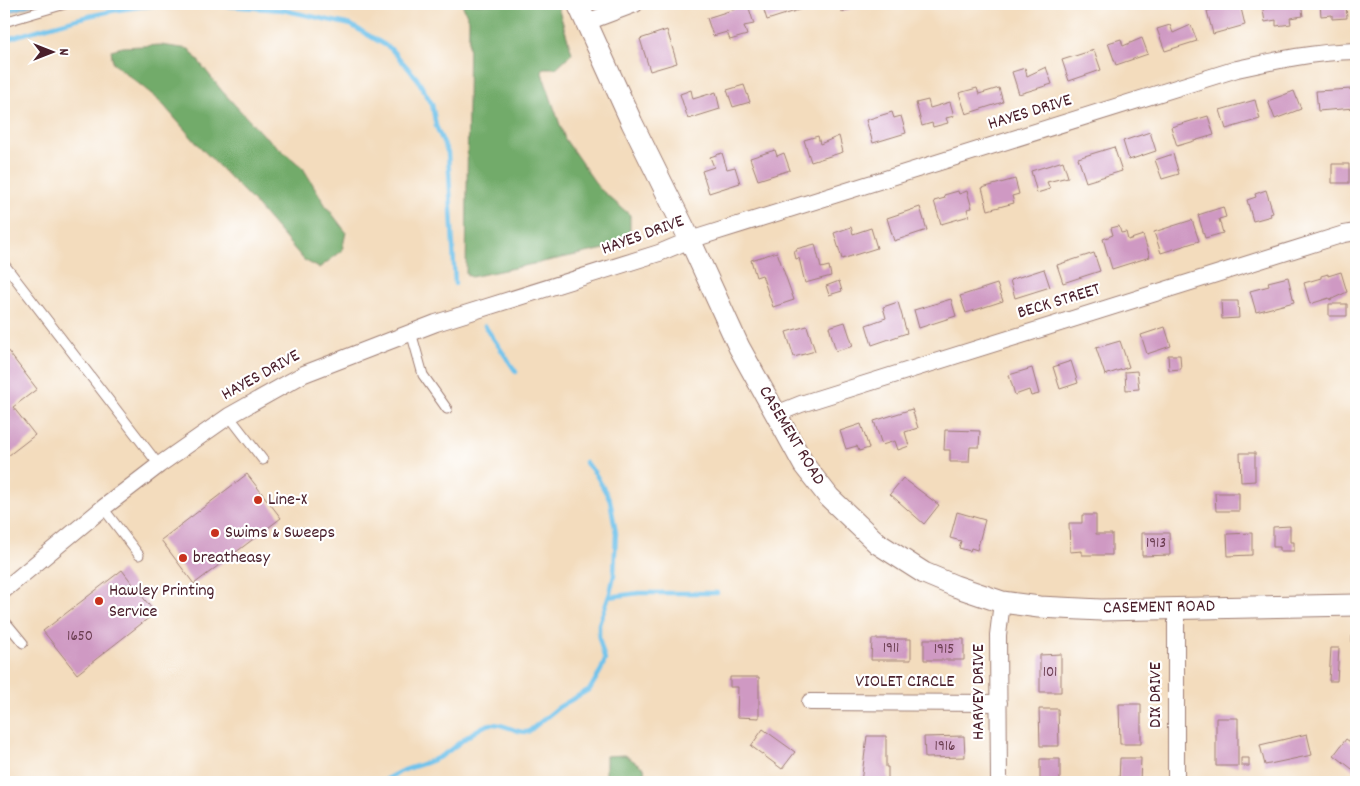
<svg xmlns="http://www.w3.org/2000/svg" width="1360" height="786" viewBox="0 0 1360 786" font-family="Dekko,sans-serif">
<rect width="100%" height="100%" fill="#fff"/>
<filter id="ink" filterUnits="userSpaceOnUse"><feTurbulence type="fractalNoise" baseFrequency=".02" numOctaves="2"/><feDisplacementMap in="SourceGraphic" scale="10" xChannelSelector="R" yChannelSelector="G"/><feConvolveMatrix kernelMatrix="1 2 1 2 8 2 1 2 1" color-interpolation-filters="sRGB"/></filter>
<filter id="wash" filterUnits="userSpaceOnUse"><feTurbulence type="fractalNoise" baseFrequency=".0096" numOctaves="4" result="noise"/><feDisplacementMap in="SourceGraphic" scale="20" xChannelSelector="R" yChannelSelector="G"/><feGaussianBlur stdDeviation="1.12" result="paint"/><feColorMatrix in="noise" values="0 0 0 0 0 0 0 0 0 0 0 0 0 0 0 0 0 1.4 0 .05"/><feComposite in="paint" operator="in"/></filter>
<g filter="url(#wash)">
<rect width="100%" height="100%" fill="#f3dcbd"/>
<path fill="#72ab6b" stroke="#5e654b" d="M462,4H557L572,53L556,68H543L542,73L565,139L599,188L630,215V230L619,246L471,277L466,274L469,20Z
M161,45L189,49L222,91L260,132L303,168L326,206L346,232L342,251L319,268L304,260L252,200L199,146L159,100L113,63L111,50L123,47Z
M625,755L644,768L647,782H606V756Z"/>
<path fill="#6fc2eb" stroke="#5c708b" d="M4,4H37L4,14Z"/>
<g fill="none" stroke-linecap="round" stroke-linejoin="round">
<path stroke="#6fc2eb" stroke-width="4.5" d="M198,4L283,10L351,25L390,48L416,77L432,104L436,126L448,153L455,284
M4,40C63,22 117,5 179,4
M485,326L516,372
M609,597L639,593H717
M383,782C402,766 424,767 443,755C454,748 479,725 491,724C505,723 514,733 528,732L559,707L590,689L601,670L605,660L599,638V624L610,593L614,575L616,533L610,500L595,473L585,462"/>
</g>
<g id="blocks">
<path fill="#cf99c3" d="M762,4H803L805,8L767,20Z
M839,4H855L856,7L842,12Z
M1219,4H1240L1245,25L1213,34L1207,11L1220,8Z
M1262,4H1301L1303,16L1290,18L1291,24L1276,26V20L1265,22Z
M1320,4H1346L1347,18L1332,19V15L1321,16Z
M748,5L754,24L744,26L747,35L730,40L727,32L713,36L707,18Z
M1170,25L1173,33L1191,25L1197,41L1165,51L1157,29Z
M667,30L677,63L650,71L640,39Z
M1142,38L1148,54L1116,65L1108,43L1121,39L1123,46Z
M1094,50L1101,70L1069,81L1062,60Z
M1046,67L1052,84L1019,94L1012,72L1025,68L1027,76Z
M744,85L750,102L733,107L727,90Z
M977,88L979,94L999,88L1003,102L966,114L959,93Z
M1352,89L1354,108L1318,111L1316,91Z
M691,90L693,99L716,92L720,109L688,119L680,94Z
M1294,91L1301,109L1275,119L1268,101Z
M928,100L930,108L950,102L954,116L946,118L948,123L933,127L932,123L922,126L916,103Z
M1255,100L1260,119L1226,129L1220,110Z
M892,112L894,118L901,116L906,133L873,143L866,120Z
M1208,116L1214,135L1177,146L1171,127Z
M1150,132L1156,151L1129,160L1123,141Z
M818,136L820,144L839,136L843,152L811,162L804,140Z
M1114,147L1122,171L1086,182L1078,158Z
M775,150L777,156L784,153L790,170L758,180L750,158Z
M722,153L727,169L735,167L740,183L709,193L702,171L714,167L710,157Z
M1173,154L1179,174L1162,179L1155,160Z
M1063,161L1068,177L1047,182L1050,189L1037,193L1031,171Z
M1332,164H1349V183H1332Z
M1015,179L1019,194L1012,196L1014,203L988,210L982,188Z
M1266,190L1273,213L1270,214L1271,216L1253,221L1247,200L1256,197L1255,194Z
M958,191L959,194L967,191L972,208L967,209L969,216L941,224L934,201L945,198L944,195Z
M920,207L927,230L894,241L887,218Z
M1223,207L1226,217L1219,219L1223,233L1205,238L1198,215Z
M1192,220L1199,241L1161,253L1154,232Z
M1119,226L1121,233L1126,232L1128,240L1143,235L1150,257L1112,269L1103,239L1113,235L1111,228Z
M851,227L853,234L871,228L877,248L842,259L834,233Z
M815,244L821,268L829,266L831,276L805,283L799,258L796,259L794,251H797L796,249Z
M777,252L794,300L773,307L762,275L756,277L751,260Z
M1094,253L1100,271L1063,283L1057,265Z
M1044,269L1050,287L1015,298L1010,280Z
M1341,272L1347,292L1330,300L1329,298L1310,304L1304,283L1321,278V276L1328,274V276Z
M1288,277L1294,302L1256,312L1250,291L1269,286L1268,282Z
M839,281L842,291L829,295L826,286Z
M997,284L1003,301L966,313L960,296Z
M951,299L956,316L919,328L914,310Z
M1221,301H1238L1239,318L1222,319Z
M898,302L907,333L872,345L866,325L886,318L883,307Z
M1329,304H1347V316H1329Z
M845,322L853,346L836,351L829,327Z
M807,326L815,351L794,357L786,332Z
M1165,327L1171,346L1147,354L1141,335Z
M1120,341L1129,367L1105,375L1096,348Z
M4,346L37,389L13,407L35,435L4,459Z
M1168,355H1180L1181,369L1169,370Z
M1071,361L1078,383L1060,389L1053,367Z
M1032,368L1039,394L1031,396L1029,390L1015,395L1009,375Z
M1137,371L1139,389L1126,390L1125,372Z
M912,409L918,428L905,432L909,446L898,450L895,441L882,445L874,421Z
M861,424L869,448L859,451L857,446L846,449L840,431Z
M945,430L980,431L979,447H970L969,462H950V450H944Z
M1240,453H1255V481L1241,482Z
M247,474L281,518L194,584L161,540Z
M903,478L939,505L924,524L890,494Z
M1215,493H1239V511H1216Z
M957,512L985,520L977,550L971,548L970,551L959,548L961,541L950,538Z
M1082,515H1096V534H1112V555H1082V551L1070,552L1069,523H1082Z
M1290,526V542H1294V551H1280V547H1273V527Z
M1142,533H1169L1170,555L1142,556Z
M1252,533V555L1228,556L1227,534Z
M122,570L155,613L77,674L43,631Z
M1352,636L1356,637V686H1351Z
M872,639H911V660H871Z
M924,639H964V660H924Z
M1331,648H1339L1337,681H1329Z
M1061,654V692H1040V655Z
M730,677H759V718L737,717L738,687H730Z
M1119,704H1141V744H1120Z
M1039,709H1058L1059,746H1040Z
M1216,718H1238V766H1216Z
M763,729L795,752L782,769L751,746Z
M1307,734L1312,755L1265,765L1260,745Z
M867,736H886V767H888V782H861Z
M964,736L965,757L925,758L924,737Z
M1346,739L1356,746V772L1334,755Z
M1120,758H1141L1140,782H1119Z
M1241,758H1249V766H1241Z
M1040,759H1060V782H1040Z"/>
</g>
</g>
<g filter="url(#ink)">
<use href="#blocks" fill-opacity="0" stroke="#9e7e74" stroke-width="1"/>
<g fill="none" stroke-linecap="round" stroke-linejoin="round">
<g stroke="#9e7e74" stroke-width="11">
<path id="service" d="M4,22L65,4
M4,264L159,465
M411,332L423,375L447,409
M229,416L263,460
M103,508L139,555
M4,620L23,643"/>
</g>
<g stroke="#9e7e74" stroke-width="18">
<path id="minor" d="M587,22L635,4
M776,414L801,404L1344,234L1356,232
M4,590L103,508L159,465L229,416L304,374L436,323L659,253L690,240L1237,69C1277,60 1315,52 1356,51
M1176,608V782
M810,702L999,703
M999,782L998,635L1002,602"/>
</g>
<g stroke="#9e7e74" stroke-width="23">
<path id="tertiary" d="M578,4L632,123L690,240L739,347L776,414L804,465L829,497L877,543L924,573L955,586L1002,602L1039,607L1101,610L1356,605"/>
</g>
<use href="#service" stroke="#fff" stroke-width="9"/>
<use href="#minor" stroke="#fff" stroke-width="16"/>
<use href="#tertiary" stroke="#fff" stroke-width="21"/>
</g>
</g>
<g fill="#c8321e" stroke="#fff" stroke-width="2">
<circle cx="258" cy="500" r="5"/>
<circle cx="215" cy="533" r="5"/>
<circle cx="183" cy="558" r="5"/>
<circle cx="99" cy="601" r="5"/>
</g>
<g text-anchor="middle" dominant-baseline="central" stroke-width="4.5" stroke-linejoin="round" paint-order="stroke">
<g font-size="15" fill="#6b3e51">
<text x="1156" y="544">1913</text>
<text x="80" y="637">1650</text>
<text x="891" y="649">1911</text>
<text x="944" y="650">1915</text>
<text x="1050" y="673">101</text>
<text x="945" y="747">1916</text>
</g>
<g font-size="18" fill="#4a1f2b" stroke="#fff">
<text transform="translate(1030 113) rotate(-17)">HAYES DRIVE</text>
<text transform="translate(643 236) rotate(-20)">HAYES DRIVE</text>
<text transform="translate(1059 302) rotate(-17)">BECK STREET</text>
<text transform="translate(261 376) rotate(-29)">HAYES DRIVE</text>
<text transform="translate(791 436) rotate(59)">CASEMENT ROAD</text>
<text transform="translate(1159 608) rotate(-1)">CASEMENT ROAD</text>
<text x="905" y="682">VIOLET CIRCLE</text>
<text transform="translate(979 692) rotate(-90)">HARVEY DRIVE</text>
<text transform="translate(1156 695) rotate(-90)">DIX DRIVE</text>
</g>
<g font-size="18" fill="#4a1f2b" stroke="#fff" text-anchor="start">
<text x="268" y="500">Line-X</text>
<text x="225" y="533">Swims &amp; Sweeps</text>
<text x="193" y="558">breatheasy</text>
<text x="109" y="591">Hawley Printing<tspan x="109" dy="21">Service</tspan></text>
</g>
</g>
<rect width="1360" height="786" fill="none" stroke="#fff" stroke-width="20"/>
<g transform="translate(52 52) rotate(90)" stroke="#ffffff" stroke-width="4" paint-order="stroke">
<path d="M0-4L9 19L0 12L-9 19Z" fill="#4a1f2b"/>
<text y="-8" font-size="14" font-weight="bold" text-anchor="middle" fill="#4a1f2b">N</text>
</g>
</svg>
